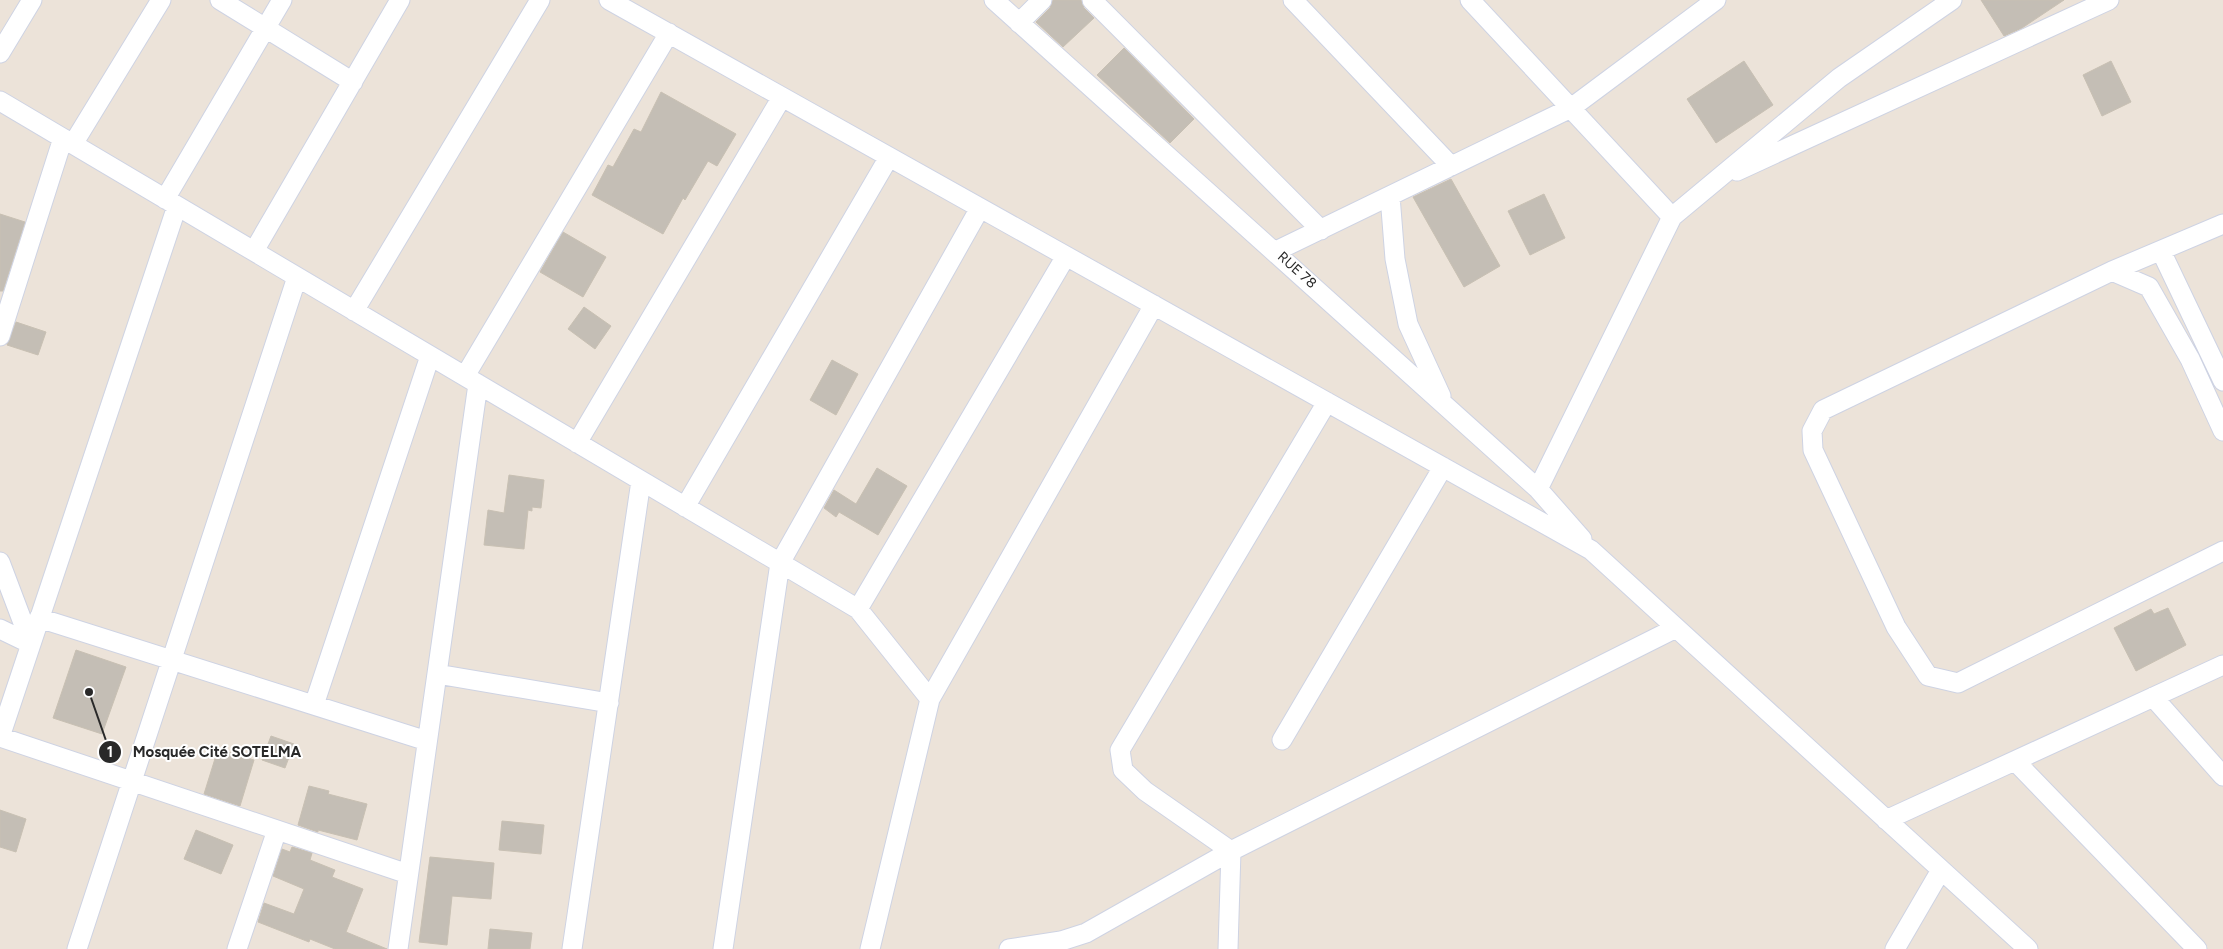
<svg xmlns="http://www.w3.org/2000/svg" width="2223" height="949" viewBox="0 0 2223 949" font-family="Figtree,sans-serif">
<rect width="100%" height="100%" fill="#ece3d9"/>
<path fill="#c4beb5" stroke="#c8c0b3" d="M1053,0H1081L1084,8L1094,18L1063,47L1036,22L1050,8Z
M1981,0H2064L2022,28L2004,36Z
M1124,48L1194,119L1170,143L1097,75Z
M1744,61L1773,105L1716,143L1687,99Z
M2111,61L2131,102L2102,116L2083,75Z
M661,92L736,134L717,166L708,161L685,200L683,198L663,234L592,195L608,165L613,167L634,129L641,132Z
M1451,179L1500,266L1464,287L1413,197Z
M1544,194L1565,238L1530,255L1508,211Z
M0,214L25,222L3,291H0Z
M563,232L606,257L583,297L540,272Z
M584,307L611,326L595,349L568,329Z
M16,322L46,332L38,355L7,345Z
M832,360L858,374L836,415L810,400Z
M877,468L907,486L878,535L839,512L836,517L824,508L834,490L856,504Z
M509,475L544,480L541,508L532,507V511L528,510L524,549L484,545L488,510L504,513Z
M2168,608L2186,645L2136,671L2114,628L2151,609L2154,614Z
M76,650L126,667L102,734L53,718Z
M271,736L294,744L285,768L262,760Z
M218,749L254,760L240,806L204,794Z
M309,786L329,791L328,794L367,804L357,840L318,830V832L298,825Z
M0,810L26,819L16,852L0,847Z
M502,821L544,825L541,854L499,850Z
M196,830L233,845L221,874L184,859Z
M292,847L312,853L310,860L335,870L332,877L363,889L346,932L387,949H335L310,939L309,942L258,922L264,903L294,914L304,889L273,876L282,849L290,852Z
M430,857L494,863L491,899L452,896L447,945L419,942Z
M490,929L532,933L530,949H488Z"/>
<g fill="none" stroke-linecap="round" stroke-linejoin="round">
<g stroke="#ced3e3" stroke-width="21">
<path id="minor" d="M220,0L353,82
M609,0L1591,550L2028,949
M994,0L1538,489L1582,539
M1092,0L1321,230
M1293,0L1451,166
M1470,0L1672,217
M1019,23L1042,0
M0,53L32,0
M0,101L858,609L930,699
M73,144L161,0
M1737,171L2109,0
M1390,196L1395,259L1408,324L1441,396
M165,199L282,0
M177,206L0,737L408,874
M2223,224L2112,271L1823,410L1812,431L1813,450L1896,627L1928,676L1958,683L2223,551
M254,251L400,0
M1276,251L1571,108L1716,0
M2161,251L2223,381
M2112,271L2149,287L2190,359L2223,431
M354,311L540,0
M0,336L63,138
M465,376L669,33
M577,443L782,97
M1538,489L1672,217L1839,78L1952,0
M685,507L889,157
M0,562L31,644
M858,609L1066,256
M39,618L427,741
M0,629L31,644
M437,674L609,703
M2153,697L2223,776
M314,705L430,356
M1282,740L1443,467
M2015,761L2197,949
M1886,820L2223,665
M77,949L297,277
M237,949L277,830
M398,949L478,384
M572,949L641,481
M723,949L780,563L980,208
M870,949L930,699L1154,305
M1009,949L1061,941L1086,933L1231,851L1676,628
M1228,949L1231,851L1145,791L1123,770L1120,750L1327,402
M1895,949L1941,870"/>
</g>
<use href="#minor" stroke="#fff" stroke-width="19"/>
</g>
<g text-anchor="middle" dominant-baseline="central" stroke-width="4" stroke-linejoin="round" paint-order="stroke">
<g font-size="14" fill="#292929" stroke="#fff">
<text transform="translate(1297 270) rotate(42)">RUE 78</text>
</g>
</g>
<path fill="none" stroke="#292929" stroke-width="2" d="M89 692L110 752"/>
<g fill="#292929" stroke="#fff" stroke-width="2">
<circle cx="89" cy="692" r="5"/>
<circle cx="110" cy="752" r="12"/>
</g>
<g font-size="15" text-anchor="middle" font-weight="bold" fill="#fff">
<text x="110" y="757">1</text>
</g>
<g font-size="15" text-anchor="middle" font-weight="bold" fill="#292929" stroke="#fff" stroke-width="4" stroke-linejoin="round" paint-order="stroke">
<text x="217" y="757">Mosquée Cité SOTELMA</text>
</g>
</svg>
